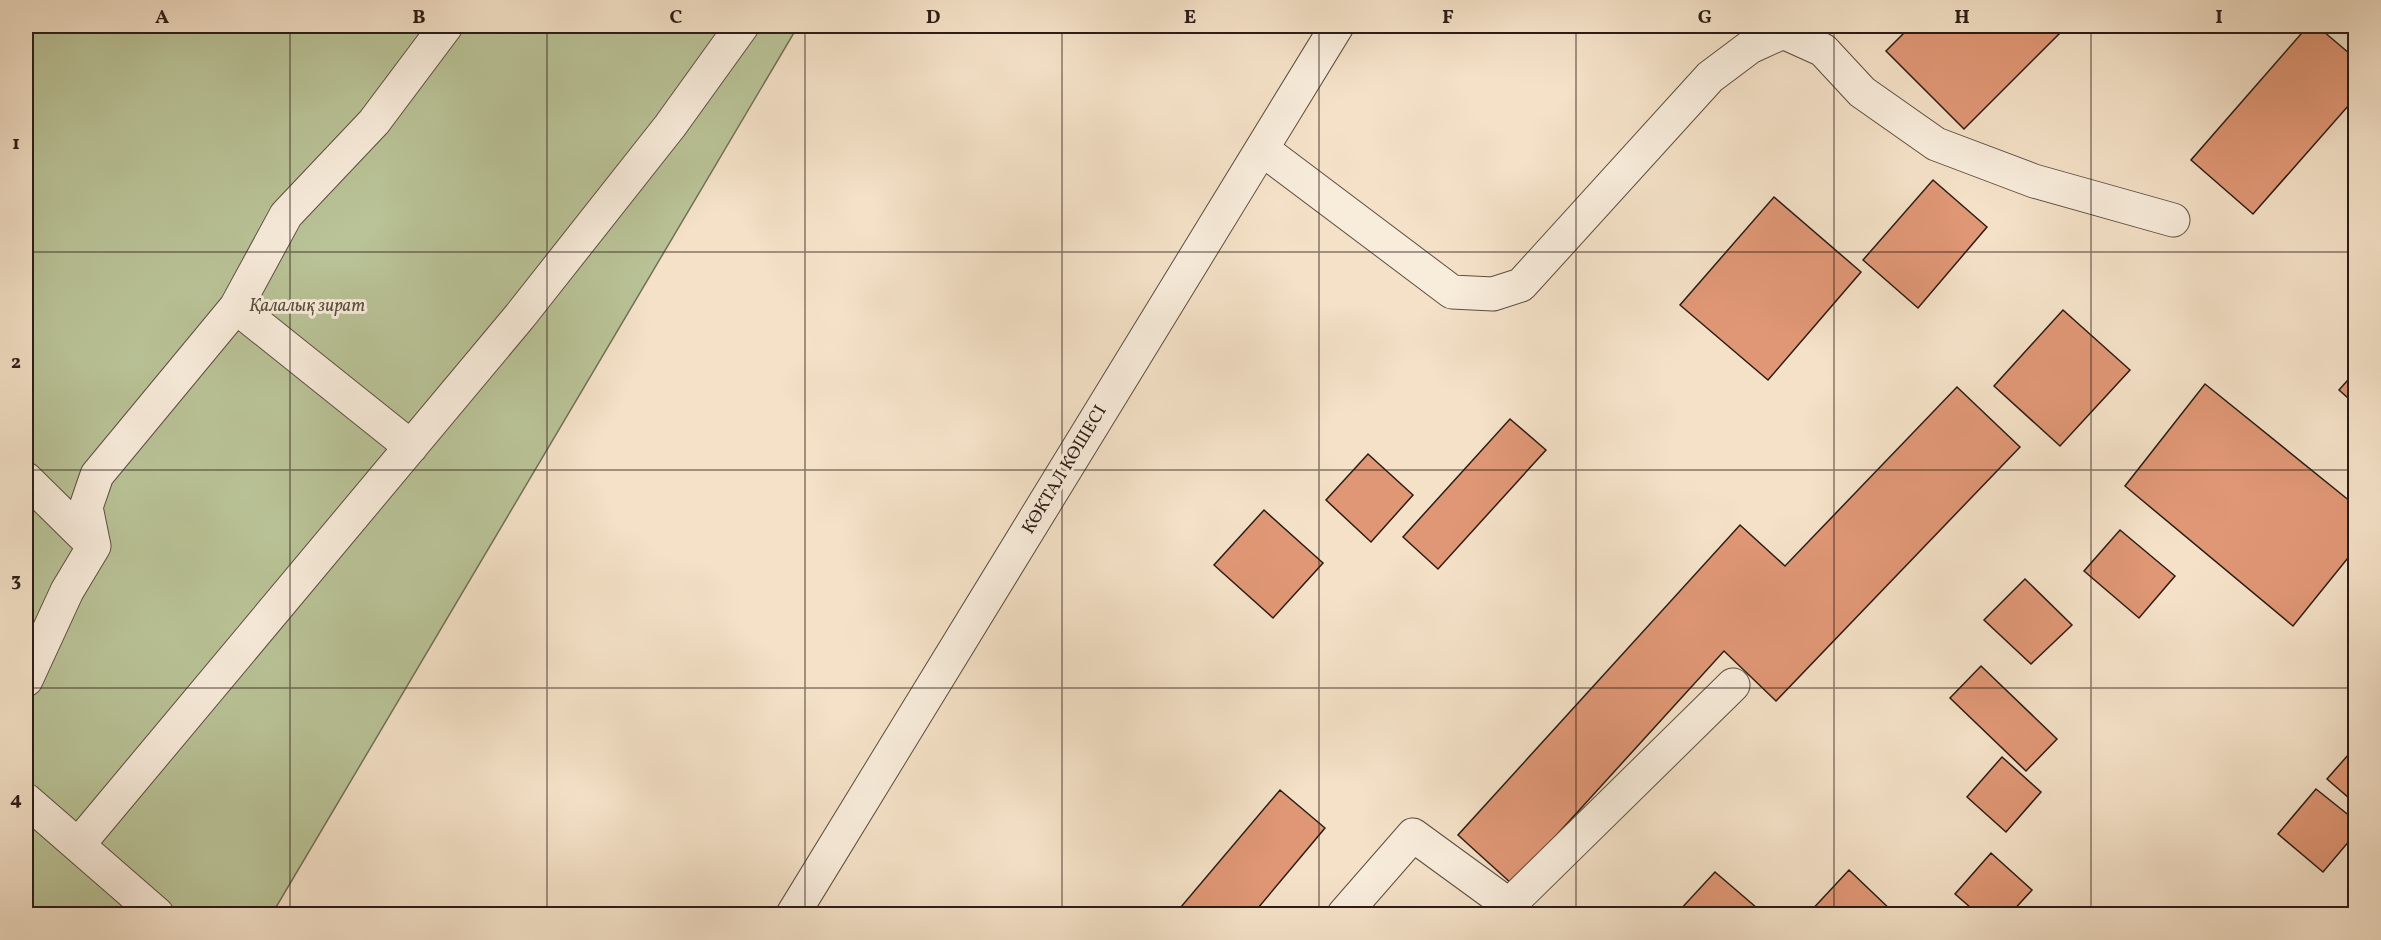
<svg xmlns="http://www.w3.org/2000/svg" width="2381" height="940" viewBox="0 0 2381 940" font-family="Vollkorn,serif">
<rect width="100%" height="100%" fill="#f4e1c7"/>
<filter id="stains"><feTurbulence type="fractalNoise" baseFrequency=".00333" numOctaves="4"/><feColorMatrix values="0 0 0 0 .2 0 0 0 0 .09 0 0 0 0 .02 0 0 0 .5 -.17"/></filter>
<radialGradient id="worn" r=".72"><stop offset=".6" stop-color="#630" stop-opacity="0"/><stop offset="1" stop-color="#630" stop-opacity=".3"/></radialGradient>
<path fill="#b9c397" stroke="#727056" stroke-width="1.5" d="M26,26H798L272,914H26Z"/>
<path fill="#e09775" stroke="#2c1c16" stroke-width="1.5" d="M1911,26H2067L1964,129L1886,51Z
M2308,26H2317L2356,59V97L2253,214L2191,160Z
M1933,180L1987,227L1918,308L1863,260Z
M1774,197L1861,272L1768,380L1680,305Z
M2063,310L2130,370L2060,446L1994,386Z
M2356,371V405L2339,390Z
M2205,384L2356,506V548L2293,626L2125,486Z
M1957,387L2020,447L1776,701L1724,651L1512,884L1458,835L1740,525L1785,566Z
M1510,419L1546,450L1438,569L1403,537Z
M1368,454L1413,495L1371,542L1326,500Z
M1264,510L1323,563L1273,618L1214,565Z
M2120,530L2175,576L2139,618L2084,571Z
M2025,579L2072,625L2031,664L1984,620Z
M1981,666L2057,739L2026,771L1950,698Z
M2356,746V804L2327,779Z
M2002,757L2041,792L2006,832L1967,797Z
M2316,789L2356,821V833L2323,872L2278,834Z
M1280,790L1325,828L1253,914H1175Z
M1991,853L2032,890L2010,914H1978L1955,894Z
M1849,870L1894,913L1892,914H1808Z
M1715,872L1757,908L1751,914H1681L1678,912Z"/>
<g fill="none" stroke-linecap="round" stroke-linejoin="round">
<g stroke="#5e4d42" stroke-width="35">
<path id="minor" d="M1262,149L1452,292L1493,294L1521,285L1710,77L1750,47L1783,32L1823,50L1862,92L1936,144L2034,181L2173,220
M236,307L411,447
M26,479L94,546
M26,680L67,591L94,546L86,507L97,475L236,307L286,215L374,122L446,26
M26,800L157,914
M78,845L520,316L670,126L742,26
M793,914L1337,26
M1344,914L1413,835L1509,905L1733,685"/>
</g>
<use href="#minor" stroke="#f8ecdb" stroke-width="33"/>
</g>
<path fill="none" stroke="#2c1c16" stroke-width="1.5" stroke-opacity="0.55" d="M290,26V914M547,26V914M805,26V914M1062,26V914M1319,26V914M1576,26V914M1834,26V914M2091,26V914M26,252H2356M26,470H2356M26,688H2356"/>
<g text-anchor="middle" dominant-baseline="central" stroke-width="6" stroke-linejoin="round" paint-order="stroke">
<g font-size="18" font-style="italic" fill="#564e3d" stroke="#f8ecdb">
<text x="307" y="306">Қалалық зират</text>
</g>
<g font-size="18" fill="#2c1c16" stroke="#f8ecdb">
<text transform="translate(1065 470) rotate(-59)">КӨКТАЛ КӨШЕСІ</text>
</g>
</g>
<rect width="2381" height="940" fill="none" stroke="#f4e1c7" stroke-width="66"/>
<rect x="33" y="33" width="2315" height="874" fill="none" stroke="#2c1c16" stroke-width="2"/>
<g font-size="20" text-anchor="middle" font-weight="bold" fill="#2c1c16">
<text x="162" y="23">A</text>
<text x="419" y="23">B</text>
<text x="676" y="23">C</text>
<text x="933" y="23">D</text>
<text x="1190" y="23">E</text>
<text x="1448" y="23">F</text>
<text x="1705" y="23">G</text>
<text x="1962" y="23">H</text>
<text x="2219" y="23">I</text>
<text x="16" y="149">1</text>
<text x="16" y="368">2</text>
<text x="16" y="586">3</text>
<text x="16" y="805">4</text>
</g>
<rect width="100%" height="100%" filter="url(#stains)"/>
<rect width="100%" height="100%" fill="url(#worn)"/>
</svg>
